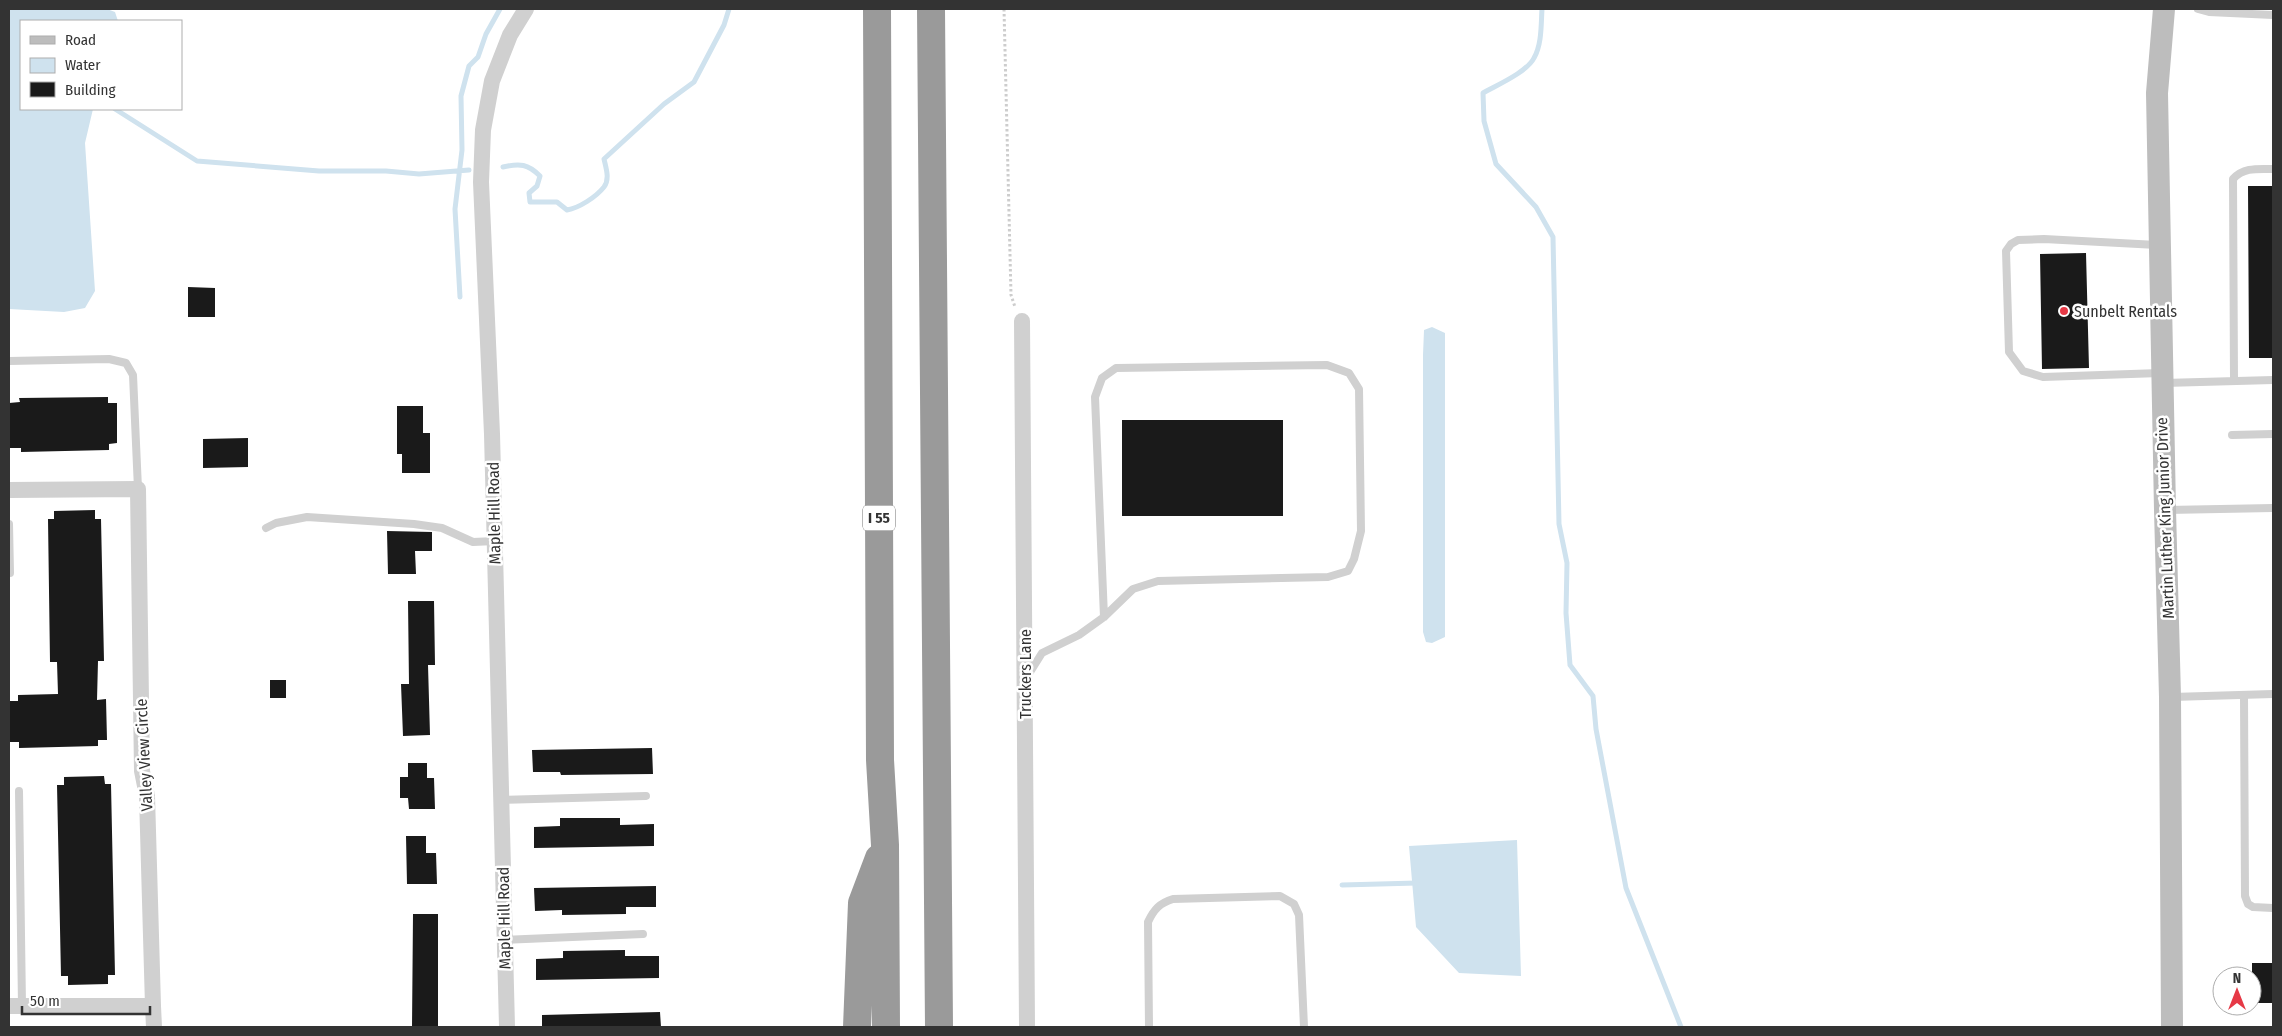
<svg xmlns="http://www.w3.org/2000/svg" width="2282" height="1036" viewBox="0 0 2282 1036" font-family="'Fira Sans Condensed',sans-serif">
<rect width="100%" height="100%" fill="#fff"/>
<path fill="#cfe2ee" d="M9,9H107L115,12L118,21H21V109H93L85,143L95,291L85,308L64,312L9,309Z
M1432,327L1445,333V637L1432,643L1426,642L1423,632V355L1424,330Z
M1517,840L1521,976L1459,973L1416,927L1409,846Z"/>
<g fill="none" stroke-linecap="round" stroke-linejoin="round">
<path stroke="#cfe2ee" stroke-width="5" d="M1542,9C1541,24 1542,44 1534,58C1527,72 1497,85 1483,93L1484,121L1496,164L1536,207L1553,237L1559,524L1567,563L1566,613L1570,665L1593,696L1596,729L1626,888L1681,1027
M115,109L197,161L319,171H386L419,174L469,170
M503,167C520,163 528,164 540,176L537,186L529,193L530,202H557L567,210C579,208 596,197 604,187C610,179 606,168 604,159L664,104L694,82L724,25L729,9
M460,297L455,209L462,150L461,96L469,66L478,57L486,34L500,9
M1342,885L1417,883"/>
</g>
<path fill="#1a1a1a" d="M2248,186H2273V358H2249Z
M2086,253L2089,368L2042,369L2040,254Z
M188,287L215,288V317H188Z
M108,397V403H117V443L109,444V450L21,452V448H9V403L20,402L19,398Z
M397,406H423V433H430V473H402V454H397Z
M1122,420H1283V516H1122Z
M248,438V467L203,468V439Z
M95,510V519H101L104,661H98L97,700L106,699L107,740H98V746L19,748V742H9V701H18V695L58,694L57,662H50L48,519H54V511Z
M387,531L432,532V551H415L416,574H388Z
M408,601H434L435,665H428L430,735L403,736L401,684H409Z
M270,680H286V698H270Z
M652,748L653,774L561,775L560,772H533L532,750Z
M408,763H427V778H434L435,809H409L408,798H400V777H408Z
M104,776L105,784H111L115,975H108V984L68,985V976H61L57,785H64V777Z
M560,818H620V825L654,824V846L534,848V827L560,826Z
M406,836H426V853H436L437,884H407Z
M656,886V907H626V914L562,915V910L535,911L534,888Z
M413,914H438V1027H412Z
M625,950V956H659V978L536,980V959L563,958V951Z
M2252,963H2273V1003H2252Z
M660,1012L661,1027H542V1015Z"/>
<g fill="none" stroke-linecap="round" stroke-linejoin="round">
<path stroke="#cdcdcd" stroke-width="3" stroke-dasharray="2.5 2.5" stroke-linecap="butt" d="M1004,9L1011,295L1015,307"/>
<path stroke="#d0d0d0" stroke-width="8" d="M2198,9L2209,12L2273,15
M2157,245L2044,239L2018,240L2011,244L2006,251L2009,352L2023,371L2043,377L2160,373
M9,361L109,359L126,363L133,375L138,489
M2234,381L2233,179C2244,167 2258,169 2273,169
M2164,383L2273,380
M2232,435L2273,434
M2167,510L2273,508
M9,524L10,573
M266,528L276,523L307,517L414,524L442,528L473,542L495,541
M1027,677L1042,653L1079,635L1104,617L1133,589L1158,581L1328,577L1348,571L1354,559L1361,531L1359,389L1349,373L1327,365L1116,368L1102,378L1095,397L1104,617
M2244,695L2245,896L2248,904L2253,907L2273,908
M2172,697L2273,694
M19,791L22,1006
M501,800L646,796
M505,940L643,934
M1149,1027L1148,922C1154,909 1160,903 1173,899L1280,896L1294,904L1299,915L1304,1027"/>
<path stroke="#d0d0d0" stroke-width="16" d="M1022,321L1027,1027
M9,490L138,489L142,771L147,796L153,1006H9
M153,1006L154,1027
M507,1027L492,434L481,182L483,130L492,81L510,35L526,9"/>
<path stroke="#bdbdbd" stroke-width="22" d="M2164,9L2157,93L2165,510L2170,697L2172,1027"/>
<path stroke="#9a9a9a" stroke-width="28" d="M877,9L880,760L885,845L886,1027
M931,9L939,1027
M857,1027L862,903L879,858"/>
</g>
<circle fill="#e63946" stroke="#fff" stroke-width="2" cx="2064" cy="311" r="5"/>
<g text-anchor="middle" dominant-baseline="central" stroke-width="5" stroke-linejoin="round" paint-order="stroke">
<rect fill="#fff" stroke="#707070" stroke-width="1" x="863" y="505.5" width="32" height="25" rx="4"/>
<g font-size="15" font-weight="bold" fill="#333">
<text x="879" y="518">I 55</text>
</g>
<g font-size="16" fill="#333" stroke="#fff" text-anchor="start">
<text x="2074" y="311">Sunbelt Rentals</text>
</g>
<g font-size="16" fill="#333" stroke="#fff">
<text transform="translate(494 513) rotate(-91)">Maple Hill Road</text>
<text transform="translate(2165 518) rotate(-92)">Martin Luther King Junior Drive</text>
<text transform="translate(1025 674) rotate(-90)">Truckers Lane</text>
<text transform="translate(144 755) rotate(-93)">Valley View Circle</text>
<text transform="translate(504 918) rotate(-91)">Maple Hill Road</text>
</g>
</g>
<rect width="2282" height="1036" fill="none" stroke="#333333" stroke-width="20"/>
<rect x="20" y="20" width="162" height="90" fill="#ffffff" stroke="#adadad"/>
<rect x="30" y="36" width="25" height="8" fill="#bdbdbd" stroke="#adadad"/>
<text x="65" y="45" font-size="15" fill="#333333">Road</text>
<rect x="30" y="58" width="25" height="15" fill="#cfe2ee" stroke="#adadad"/>
<text x="65" y="70" font-size="15" fill="#333333">Water</text>
<rect x="30" y="82" width="25" height="15" fill="#1a1a1a" stroke="#adadad"/>
<text x="65" y="95" font-size="15" fill="#333333">Building</text>
<g transform="translate(2237 991)"><circle r="24" fill="#ffffff" stroke="#adadad"/>
<path d="M0-4L9 19L0 12L-9 19Z" fill="#e63946"/>
<text y="-8" font-size="14" font-weight="bold" text-anchor="middle" fill="#333333">N</text>
</g>
<path d="M22 1006v8h128v-8" fill="none" stroke="#333333" stroke-width="2.5"/>
<text x="30" y="1006" font-size="15" fill="#333333" stroke="#ffffff" stroke-width="4" paint-order="stroke">50 m</text>
</svg>
